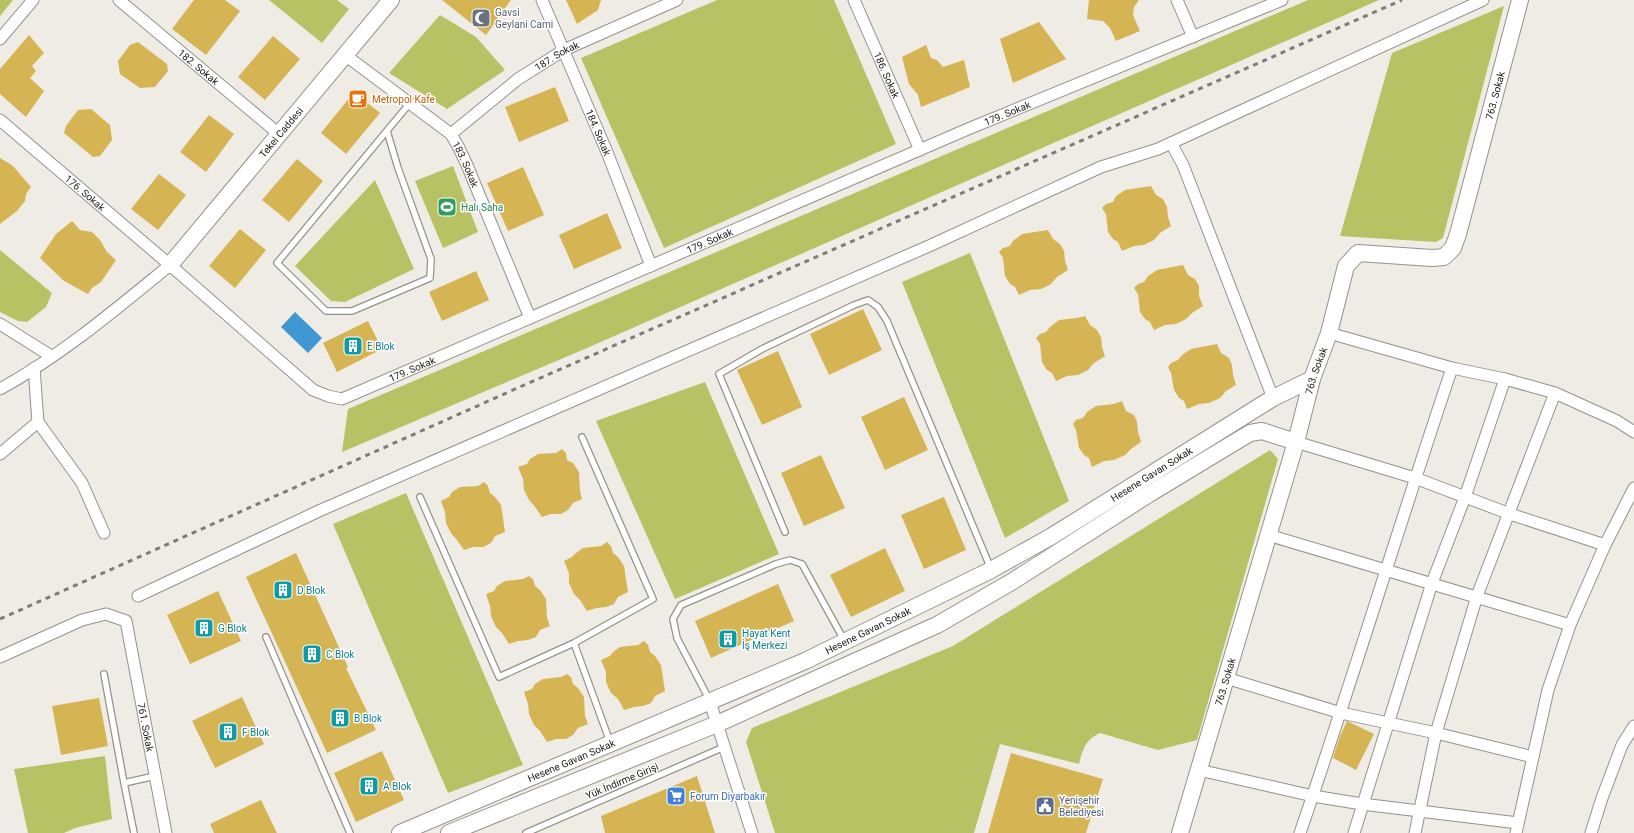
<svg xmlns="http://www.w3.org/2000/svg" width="1634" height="833" viewBox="0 0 1634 833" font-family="Roboto,sans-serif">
<rect width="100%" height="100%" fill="#efece5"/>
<path fill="#b7c264" d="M0,0H13L0,16Z
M269,0H337L349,9L322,43Z
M717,0H834L896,144L664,248L581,58Z
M1308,0H1379L587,348L342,452L348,409Z
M1504,6L1443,238L1436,242L1340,236L1392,53Z
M440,15L476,37L505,70L447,109L389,73Z
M453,166L478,232L443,248L415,181Z
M375,180L414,269L345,302L331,301L295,266Z
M0,250L52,293L46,307L27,322L18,321L0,312Z
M970,253L1069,501L1005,538L902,282Z
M705,382L779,554L675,599L596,421Z
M1270,450L1278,459L1197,740L1158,750L1100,733C1085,740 1083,749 1079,764L1000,744L974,833H775L746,742L752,728L953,646Z
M406,493L523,765L448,793L333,524Z
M105,756L112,819L75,828L64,833H28L14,769Z"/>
<path fill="#4098d2" d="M295,312L322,338L308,353L281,327Z"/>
<path fill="#d5b454" d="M194,0H225L240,11L206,55L172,29Z
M442,0H511L486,35Z
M566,0H601L598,10L577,24Z
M1089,0H1139L1134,7L1133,15L1140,31L1116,41L1110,28L1103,21L1087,19Z
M1039,22L1066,59L1013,83L1000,39Z
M29,35L44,53L32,66L36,71L30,78L44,91L26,117L0,94V69Z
M273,36L300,59L265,100L238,77Z
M138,42L167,64L168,71L155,87L140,88L120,74L118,61L130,45Z
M926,45L931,58L937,60L943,67L964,60L970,87L921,107L918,95L909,84L902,57Z
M555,87L569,121L519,142L505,107Z
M354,92L380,113L346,154L321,133Z
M91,109L110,125L112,140L100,156L93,157L64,133L66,126L78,110Z
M209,115L234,134L206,172L180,152Z
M0,158L13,166L31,187L26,194L25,201L17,211L0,224Z
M297,159L323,181L289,222L262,200Z
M523,167L544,215L508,231L487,183Z
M159,174L186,195L158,230L131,209Z
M1151,186L1156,195L1163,199L1167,207L1168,217L1171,226L1160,233L1154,240L1144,245L1134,246L1122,251L1118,242L1113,239L1108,232L1106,214L1102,208L1106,204L1113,202L1116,196L1125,190Z
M607,213L622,248L574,269L559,235Z
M72,221L80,230L92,232L100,240L107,252L116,260L101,282L92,288L88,294L64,281L40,258L56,234Z
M240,229L266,250L235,288L209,266Z
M1048,230L1053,239L1060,244L1064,251L1065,261L1068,270L1057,277L1051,284L1041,289L1030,290L1019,295L1015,287L1010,284L1005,276L1003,258L999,252L1003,248L1010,246L1013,241L1022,234Z
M1183,265L1188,275L1195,279L1199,286V296L1203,306L1192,313L1186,319L1176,324L1165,325L1154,330L1150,322L1145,319L1140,312L1138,294L1134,288L1138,284L1144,282L1148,276L1157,270Z
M476,271L489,300L442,321L429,292Z
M863,309L882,350L829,375L810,334Z
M1085,316L1090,325L1097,330L1101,337L1102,347L1105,356L1094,363L1088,370L1078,375L1067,376L1056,381L1052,373L1047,370L1042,362L1040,344L1036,338L1040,334L1046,332L1050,327L1059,320L1077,318Z
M368,321L382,349L337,372L323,343Z
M1217,344L1221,353L1229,358L1232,365L1233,375L1236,385L1226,391L1220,398L1209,403L1199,404L1187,409L1184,401L1179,398L1174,390L1171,373L1168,367L1171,363L1178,360L1182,355L1191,349Z
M778,351L802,407L762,425L737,370Z
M904,397L928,450L885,470L861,417Z
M1122,401L1126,411L1134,415L1137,422L1138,432L1141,442L1131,449L1125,455L1114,460L1104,461L1092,467L1089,458L1084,455L1079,448L1076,430L1073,424L1076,420L1083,418L1087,412L1096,406L1114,404Z
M562,449L566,453L567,460L573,463L579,472L580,491L582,499L573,503L568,510L561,514H551L542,517L535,507L529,500L524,490L523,479L518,467L527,464L530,459L538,454L556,453Z
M821,455L845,508L804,526L781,473Z
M484,482L488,486L490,493L495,497L501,505L505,532L495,536L491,543L483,547H473L464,550L457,540L451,533L446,523L445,512L441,501L449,497L452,492L460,487L478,486Z
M944,497L966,550L924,569L901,515Z
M607,542L611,546L613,553L618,557L624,566L628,592L618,597L614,604L606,607L597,608L587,611L580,600L574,594L569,583V573L564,561L572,557L576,553L583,548L601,546Z
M885,548L905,591L851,617L830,575Z
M296,553L348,667L346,668L376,730L327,753L246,577Z
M529,576L533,579L535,586L540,590L546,599L547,618L550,626L540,630L536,637L528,640L518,641L509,644L502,633L496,627L491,616L490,606L486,594L494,591L497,586L505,581L523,579Z
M778,584L794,621L711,658L695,621Z
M218,591L241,641L190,664L167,615Z
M644,641L648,645L650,652L655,656L661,665L665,691L655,696L651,703L643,706L634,707L624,710L618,699L611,693L606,682V672L601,660L610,656L613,652L620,647L638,645Z
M567,674L571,677L573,684L578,688L584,697L585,716L588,724L578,728L573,735L566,739H556L547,742L540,731L534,725L529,714L528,704L524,692L532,689L535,684L543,679L561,677Z
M242,697L264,744L215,768L192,721Z
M99,698L108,746L61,755L52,706Z
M1347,721L1374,734L1356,770L1333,758L1340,736Z
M382,751L404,800L356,822L334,773Z
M1011,753L1103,779L1086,833H988Z
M697,776L715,833H605L601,816Z
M261,800L277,833H214L210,824Z"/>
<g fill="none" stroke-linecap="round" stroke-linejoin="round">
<g stroke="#94928b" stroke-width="8">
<path id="lane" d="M387,131L398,168L431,259L430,278L352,311H326L277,263L410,103
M420,497L499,677L574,643L653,599L582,437
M785,532L719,374L762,349L854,305L868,300L878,307L887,321L991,569
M266,637L350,833
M574,643L610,742
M104,674L124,783L155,776
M710,701L677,638L673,619L681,605L776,564L790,560L802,564L844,640
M124,783L134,833
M526,833L724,747"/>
</g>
<g stroke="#94928b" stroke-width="13">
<g id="street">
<path id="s1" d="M119,0L279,134"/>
<path id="s2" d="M542,0L607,152L651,266"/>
<path id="s3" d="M854,0L920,150"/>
<path d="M1177,0L1193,37"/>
<path d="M0,39L33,0"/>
<path id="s4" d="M345,55L451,134L459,148L467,165L530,318"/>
<path id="s5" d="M0,120L170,265L313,390L328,396L342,399L968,129L1282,0"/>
<path id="s6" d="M451,134L518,79L564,50L677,0"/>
<path d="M1171,143L1183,165L1273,398"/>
<path d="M0,324L51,356"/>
<path d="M1329,333L1452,368L1505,379L1555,393L1617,421L1634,432"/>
<path d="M34,368L38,422L82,483L104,533"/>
<path d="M0,389C62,355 116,309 170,265"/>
<path d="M1296,442L1415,478L1510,514L1605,545"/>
<path d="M0,454L38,422"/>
<path d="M1268,535C1368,565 1469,594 1570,625"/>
<path d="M138,596L321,510L929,246L1101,167L1158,149L1483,0"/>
<path id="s7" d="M0,657L82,620L106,614L126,621L166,833"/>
<path d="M1226,678L1341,713L1436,733L1533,757"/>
<path d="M710,702L752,833"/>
<path d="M1199,770L1313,796L1362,804L1518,823"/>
<path d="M1300,833C1353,679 1400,522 1452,368"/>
<path d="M1354,833L1432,583L1465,497L1505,379"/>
<path d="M1415,833L1436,733L1477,596L1555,393"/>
<path d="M1516,833L1548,690L1570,625L1605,545L1634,488"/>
<path d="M1591,833L1602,798L1622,745L1634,726"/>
</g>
</g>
<g stroke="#94928b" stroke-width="18">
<g id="secondary">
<path id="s8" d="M170,265L391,0"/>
<path id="s9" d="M400,833L805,661L991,570L1052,536L1273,398L1312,379"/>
<path d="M449,833L717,724L825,675L937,625L1013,581L1149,494L1250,433L1262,431L1296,442"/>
<path id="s10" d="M1180,833L1296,442L1312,379L1329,333L1346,266L1358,253L1432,258L1444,257L1453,248L1458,234L1520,0"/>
</g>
</g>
<use href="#lane" stroke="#fff" stroke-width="5.5"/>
<use href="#street" stroke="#fff" stroke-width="11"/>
<use href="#secondary" stroke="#fff" stroke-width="16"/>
<path stroke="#7e7c77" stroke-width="3" stroke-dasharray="5 5" stroke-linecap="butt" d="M0,619L522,386L1402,0"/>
</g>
<defs>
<g id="mosque-square" transform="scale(1)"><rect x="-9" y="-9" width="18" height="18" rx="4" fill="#6b7280" stroke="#fff"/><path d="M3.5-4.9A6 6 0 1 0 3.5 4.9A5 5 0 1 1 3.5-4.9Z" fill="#fff"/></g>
<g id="cafe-square" transform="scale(1)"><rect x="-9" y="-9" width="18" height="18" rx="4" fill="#e8710a" stroke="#fff"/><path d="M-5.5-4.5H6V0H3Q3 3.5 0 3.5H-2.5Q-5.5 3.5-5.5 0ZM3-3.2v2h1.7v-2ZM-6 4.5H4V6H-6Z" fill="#fff"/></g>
<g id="stadium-square" transform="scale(1)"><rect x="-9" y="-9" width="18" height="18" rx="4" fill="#2e9e5b" stroke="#fff"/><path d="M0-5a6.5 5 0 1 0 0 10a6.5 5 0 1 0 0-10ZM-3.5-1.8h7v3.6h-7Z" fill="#fff"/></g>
<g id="building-square" transform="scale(1)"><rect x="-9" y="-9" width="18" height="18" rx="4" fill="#0f9aa8" stroke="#fff"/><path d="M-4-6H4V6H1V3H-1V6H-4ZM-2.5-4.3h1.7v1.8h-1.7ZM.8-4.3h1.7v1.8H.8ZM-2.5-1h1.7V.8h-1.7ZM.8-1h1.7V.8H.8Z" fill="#fff"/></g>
<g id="supermarket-square" transform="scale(1)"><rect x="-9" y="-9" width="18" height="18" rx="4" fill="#3f7fe0" stroke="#fff"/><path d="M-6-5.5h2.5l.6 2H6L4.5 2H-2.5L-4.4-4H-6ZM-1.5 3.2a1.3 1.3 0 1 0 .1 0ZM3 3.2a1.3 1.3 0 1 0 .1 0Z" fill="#fff"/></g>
<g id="civic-square" transform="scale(1)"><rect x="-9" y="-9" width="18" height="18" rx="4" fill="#5c6f8a" stroke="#fff"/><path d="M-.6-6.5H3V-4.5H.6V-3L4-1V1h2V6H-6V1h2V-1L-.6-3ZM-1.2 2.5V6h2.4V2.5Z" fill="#fff"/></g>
</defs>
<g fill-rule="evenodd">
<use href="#mosque-square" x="481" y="18"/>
<use href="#cafe-square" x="358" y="99"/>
<use href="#stadium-square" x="447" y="207"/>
<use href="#building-square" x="353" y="346"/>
<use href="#building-square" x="283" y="590"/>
<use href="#building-square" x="204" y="628"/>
<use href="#building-square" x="728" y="639"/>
<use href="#building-square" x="312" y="654"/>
<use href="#building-square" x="340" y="718"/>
<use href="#building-square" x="228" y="732"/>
<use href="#building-square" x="369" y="786"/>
<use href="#supermarket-square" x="676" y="796"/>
<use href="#civic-square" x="1045" y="806"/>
</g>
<g text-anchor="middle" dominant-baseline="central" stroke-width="3" stroke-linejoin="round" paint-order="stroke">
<g font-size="10" fill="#5b616d" stroke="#fff" text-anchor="start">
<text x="495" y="12">Gavsi<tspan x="495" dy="12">Geylani Cami</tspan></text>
</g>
<g font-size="10" fill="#191815" stroke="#fff">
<text stroke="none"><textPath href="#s6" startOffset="132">187. Sokak</textPath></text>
<text stroke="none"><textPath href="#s1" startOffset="104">182. Sokak</textPath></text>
<text stroke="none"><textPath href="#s3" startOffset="82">186. Sokak</textPath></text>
<text stroke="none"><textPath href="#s10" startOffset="866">763. Sokak</textPath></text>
<text stroke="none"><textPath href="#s5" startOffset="1168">179. Sokak</textPath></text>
<text stroke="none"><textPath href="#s8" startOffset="173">Tekel Caddesi</textPath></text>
<text stroke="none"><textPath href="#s2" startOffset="144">184. Sokak</textPath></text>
<text stroke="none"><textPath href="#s4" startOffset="166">183. Sokak</textPath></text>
<text stroke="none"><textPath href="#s5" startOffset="112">176. Sokak</textPath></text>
<text stroke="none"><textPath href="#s5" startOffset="844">179. Sokak</textPath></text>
<text stroke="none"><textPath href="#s5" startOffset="520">179. Sokak</textPath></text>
<text stroke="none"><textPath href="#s10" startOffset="482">763. Sokak</textPath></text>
<text stroke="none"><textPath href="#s9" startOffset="834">Hesene Gavan Sokak</textPath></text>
<text stroke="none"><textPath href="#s9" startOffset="510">Hesene Gavan Sokak</textPath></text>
<text stroke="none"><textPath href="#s10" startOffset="158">763. Sokak</textPath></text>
<text stroke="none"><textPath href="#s7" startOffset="244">761. Sokak</textPath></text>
<text stroke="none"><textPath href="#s9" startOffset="186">Hesene Gavan Sokak</textPath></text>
<text transform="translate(622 781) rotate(-23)">Yük İndirme Girişi</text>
</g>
<g font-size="10" fill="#c56008" stroke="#fff" text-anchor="start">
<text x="372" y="99">Metropol Kafe</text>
</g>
<g font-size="10" fill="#27864d" stroke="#fff" text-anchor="start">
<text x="461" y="207">Halı Saha</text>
</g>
<g font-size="10" fill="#0d838f" stroke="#fff" text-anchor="start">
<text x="367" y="346">E Blok</text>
<text x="297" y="590">D Blok</text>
<text x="218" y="628">G Blok</text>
<text x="742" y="633">Hayat Kent<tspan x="742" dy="12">İş Merkezi</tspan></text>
<text x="326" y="654">C Blok</text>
<text x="354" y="718">B Blok</text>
<text x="242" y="732">F Blok</text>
<text x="383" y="786">A Blok</text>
</g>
<g font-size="10" fill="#366cbe" stroke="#fff" text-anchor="start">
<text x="690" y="796">Forum Diyarbakır</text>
</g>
<g font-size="10" fill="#4e5e75" stroke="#fff" text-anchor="start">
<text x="1059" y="800">Yenişehir<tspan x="1059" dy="12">Belediyesi</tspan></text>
</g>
</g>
</svg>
